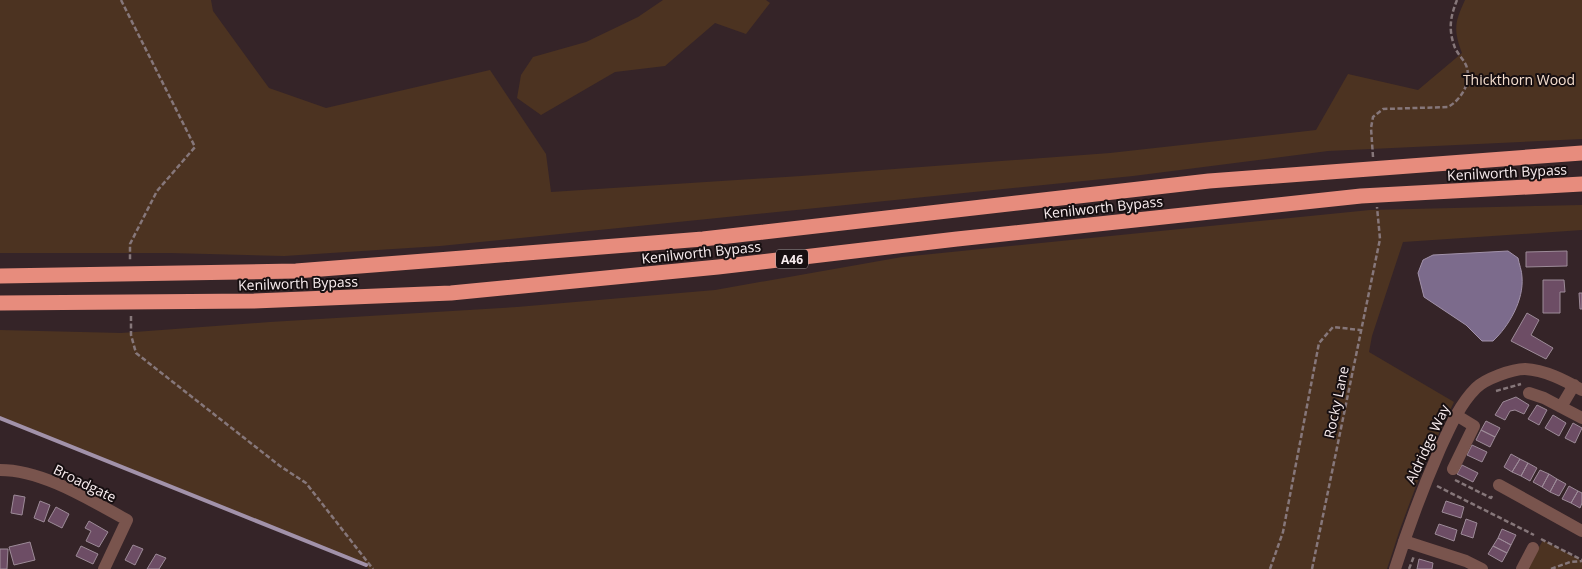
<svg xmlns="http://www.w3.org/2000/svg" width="1582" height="569" viewBox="0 0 1582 569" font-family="'Open Sans',sans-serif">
<rect width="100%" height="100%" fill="#352428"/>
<path fill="#4c3321" d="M0,0H211L213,11L269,88L326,108L490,70L546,154L551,192L801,176L1110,153L1316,130L1348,74L1418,90L1462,53C1453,29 1455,22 1465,0H1582V139L1328,151L1133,176L440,246L284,256L170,253H0Z
M663,0H766L770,3L746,34L715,23L665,66L615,72L541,115L517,98L521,75L533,57L586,42L638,17Z
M1582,205V230L1403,242L1372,336L1369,352L1454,402L1425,462L1400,529L1387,569H369L366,565L0,418V330L121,333L270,322L517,307L715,290L902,257L1370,210Z
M1543,540L1582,561V569H1527Z"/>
<path fill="#7c6b8c" stroke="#a292aa" d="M1508,251L1518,258C1519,264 1522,271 1522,277C1524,300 1509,326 1493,341H1482L1466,325L1424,297L1418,273L1423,260L1433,255Z"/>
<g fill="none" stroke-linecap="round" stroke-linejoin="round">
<path stroke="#a292aa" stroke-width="4" d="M0,418L366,565"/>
</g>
<path fill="#6d4d65" stroke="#9d8b98" d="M1567,251V266L1526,267V252Z
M1543,280H1564L1565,292H1560V313H1543Z
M1579,293H1582V309H1580Z
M1527,313L1539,320L1531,335L1553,348L1546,359L1511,341Z
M1516,397L1529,405L1524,414L1515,410L1510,411L1505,420L1495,415L1503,402Z
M1537,405L1547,410L1539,425L1528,419Z
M1553,415L1566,423L1559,436L1545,428Z
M1486,421L1500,428L1495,437L1481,430Z
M1573,423L1582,428L1575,443L1565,438Z
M1481,430L1495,437L1490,447L1476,440Z
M1472,445L1487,452L1482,462L1467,455Z
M1511,454L1520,459L1512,472L1504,467Z
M1520,459L1528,463L1521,476L1512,472Z
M1528,463L1537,468L1530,481L1521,476Z
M1462,465L1478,473L1473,482L1457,474Z
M1540,470L1549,474L1542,487L1533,482Z
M1549,474L1557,479L1550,492L1542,487Z
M1557,479L1566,484L1559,496L1550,492Z
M1569,486L1578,491L1571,503L1562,499Z
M1578,491L1582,493V503L1580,508L1571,503Z
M14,495L25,497L22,515L11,513Z
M40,501L50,505L44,522L34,518Z
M1446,501L1464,507L1461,518L1442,512Z
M56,507L69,514L62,528L48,521Z
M1466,519L1477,523L1473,538L1461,534Z
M89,521L108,532L99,547L86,541L91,531L85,528Z
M1439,524L1457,530L1454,541L1435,534Z
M1502,529L1516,535L1511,545L1498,538Z
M1498,538L1511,545L1507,553L1493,546Z
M30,542L35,560L14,565L9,547Z
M133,545L143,549L135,565L125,560Z
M81,546L98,554L93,564L76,556Z
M1493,546L1507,553L1502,562L1488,554Z
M0,549H8L7,569H0Z
M156,554L166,558L159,569H147Z
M1419,559L1433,563L1432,569H1417Z"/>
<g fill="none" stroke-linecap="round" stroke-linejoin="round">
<path stroke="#86777a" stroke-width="2.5" stroke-dasharray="5 2.5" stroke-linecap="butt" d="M121,0L195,147L157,191L130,244V260
M1373,157L1371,128L1373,117L1383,109L1448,107C1461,100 1471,83 1467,68C1465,60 1456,53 1454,45C1448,28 1451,15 1457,0
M131,316V335L136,353L280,466L306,483L373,569
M1496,391L1521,384
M1455,480L1491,498L1493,494
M1437,486L1534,535
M1541,539L1582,560
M1270,569L1283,532L1319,343L1333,327L1360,330
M1312,569L1380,239L1377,207
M1409,569L1414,556
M1551,569L1570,562L1582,561"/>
<path stroke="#79544d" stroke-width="12" d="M1574,385L1561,407L1582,418
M1529,393L1544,398L1561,407
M1453,469L1474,426L1456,415
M0,470C43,470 90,500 127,520L104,569
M1499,485L1582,531
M1404,541L1466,561L1482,569
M1395,569C1408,528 1422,490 1439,451C1449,429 1459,405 1476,388C1485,379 1512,369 1525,369C1545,370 1564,380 1582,390
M1522,569L1533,548"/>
<path stroke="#e78c7d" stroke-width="15" d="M0,276L296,271L450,259L703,239L1209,181L1582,153
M0,303L254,301L451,293L718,267L957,239L1361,196L1582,184"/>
</g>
<g text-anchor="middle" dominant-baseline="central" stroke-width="4" stroke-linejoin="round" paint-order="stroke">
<rect fill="#170f11" stroke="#b5aaac" stroke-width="1" x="776" y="249.5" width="32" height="19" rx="4"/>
<g font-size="12" font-weight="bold" fill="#f9edef">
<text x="792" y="259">A46</text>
</g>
<g font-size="14" fill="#f6dfcf" stroke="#170f11">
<text x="1519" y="79">Thickthorn Wood</text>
</g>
<g font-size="14" fill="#f9edef" stroke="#170f11">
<text transform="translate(1507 172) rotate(-3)">Kenilworth Bypass</text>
<text transform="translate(1103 207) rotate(-6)">Kenilworth Bypass</text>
<text transform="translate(701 252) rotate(-6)">Kenilworth Bypass</text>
<text transform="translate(298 283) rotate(-2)">Kenilworth Bypass</text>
<text transform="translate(1336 402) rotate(-78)">Rocky Lane</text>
<text transform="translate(1427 444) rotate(-65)">Aldridge Way</text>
<text transform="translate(85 483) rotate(26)">Broadgate</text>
</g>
</g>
</svg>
